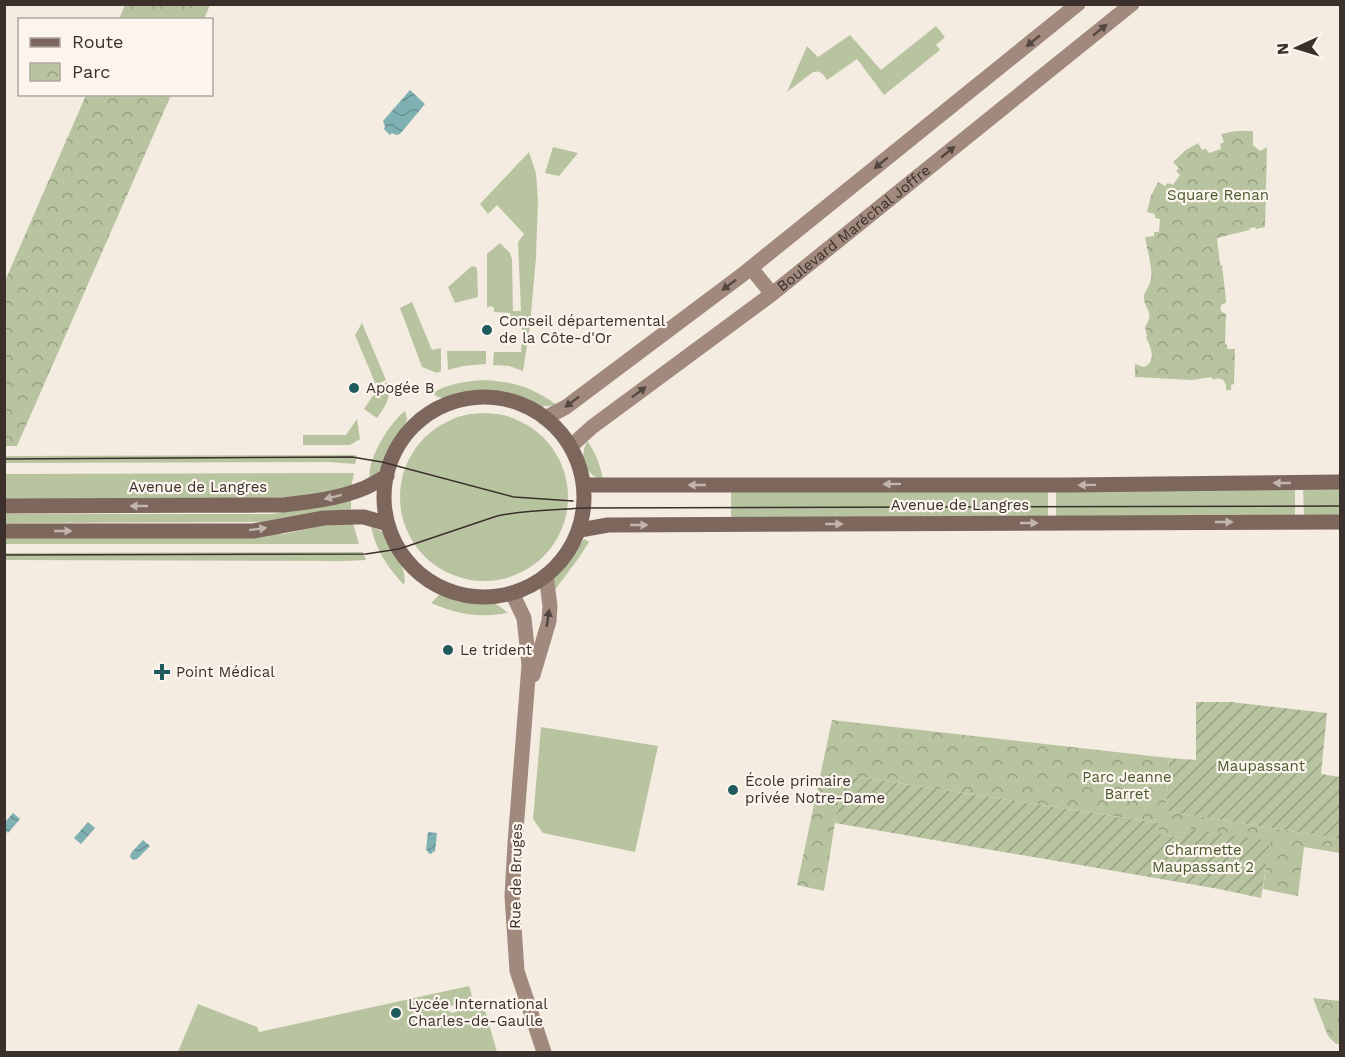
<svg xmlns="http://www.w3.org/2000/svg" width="1345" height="1057" viewBox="0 0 1345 1057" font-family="'Work Sans',sans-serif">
<defs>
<pattern id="park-crowns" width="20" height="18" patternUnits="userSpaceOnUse" patternTransform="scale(1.5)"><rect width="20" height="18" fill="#b8c4a0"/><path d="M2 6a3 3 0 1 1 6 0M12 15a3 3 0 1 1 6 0" fill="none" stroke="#97a083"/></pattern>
<pattern id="garden-furrows" width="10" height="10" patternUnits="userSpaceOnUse" patternTransform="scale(1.5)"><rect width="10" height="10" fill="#b8c4a0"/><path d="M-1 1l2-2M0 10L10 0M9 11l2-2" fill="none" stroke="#97a083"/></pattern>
<pattern id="water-waves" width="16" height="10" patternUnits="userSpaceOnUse" patternTransform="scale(1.5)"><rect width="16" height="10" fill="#7fb0b2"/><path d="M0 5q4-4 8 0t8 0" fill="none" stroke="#699091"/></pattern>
</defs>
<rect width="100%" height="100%" fill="#f4ebe1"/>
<path fill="#b8c4a0" d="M936,26L945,37L936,45L940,50L884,95L857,59L827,80C823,74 821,70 813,72L787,92L807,46L818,57L850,35L881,70Z
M553,147L578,153L559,176L545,173Z
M529,152L536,173L538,201L536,257L530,326L523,371L509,366L493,365L494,352H521L523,331L518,324V319L511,317L510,313L494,312V308L490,306L487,308V254L500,243L510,253L512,259L513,311H521L518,242L524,234L497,205L488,214L480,204Z
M472,266L476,267L477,270L478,297L455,303L448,287Z
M412,302L432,350L441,348V371L437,373L422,367L400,308Z
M362,323L386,380L376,385L355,335Z
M447,351H486V364L463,366L448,370Z
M484,380C515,382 531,387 557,405L537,407L515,397L482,394L447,399L438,397L432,393C448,384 466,381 484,380Z
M387,382C393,396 385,407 377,418L364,409L378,388Z
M405,411L407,419L403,431L391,448L378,474L370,481C365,462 390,422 405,411Z
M400 497a84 84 0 1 1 168 0a84 84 0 1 1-168 0Z
M357,419L360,439L350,445H303V435H346Z
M587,441C596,453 601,466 603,481C583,472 579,460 587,441Z
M354,455L357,456L355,464L329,462L4,463L5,456Z
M354,473L351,488L309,497L5,501L4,474Z
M1295,488V517L1056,519V490Z
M1303,488H1340V517H1304Z
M731,490H1048V518L731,520Z
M348,500H351V513L287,522L5,523V514H273Z
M353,523L359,544H5L4,538L283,534L332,524Z
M371,527C387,531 385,538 392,550C399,561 407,571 404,585C387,566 377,552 371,527Z
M584,539L589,542L578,559L554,591L552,582L555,575Z
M363,552L366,560L346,561L4,560L5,553Z
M440,594C448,596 456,599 464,600C485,603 490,597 508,613C475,618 461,615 431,603Z
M541,727L658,746L635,852L543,833L533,819Z
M469,986L473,1000L443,1008L452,1013L483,1003L497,1052H178L198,1004L257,1027L259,1032Z"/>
<path fill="url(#park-crowns)" d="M125,5V4L210,5L204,19H119Z
M86,95H171L17,446H5V281Z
M1236,131H1253V145L1260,151L1267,147L1265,227L1256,229L1255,227L1250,228L1249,230L1217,238L1220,265H1222L1226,300V303L1222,304L1220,309L1222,312L1226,314L1225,344L1227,345V349H1235L1234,384L1231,385V390H1226C1227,381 1221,376 1213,380L1212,377L1192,380L1135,377V364L1144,367C1157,361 1151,348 1146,337L1147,336L1145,327C1156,310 1143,310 1144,296C1145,290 1150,286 1151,279C1153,269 1147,249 1145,237L1154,236V232H1159L1160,219L1155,218V214L1147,212L1151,196L1158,182L1165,186L1168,183L1173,185L1180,175L1176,171L1179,168L1173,162L1186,150L1198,143L1202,150L1206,149L1209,153L1221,149L1220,144L1224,142L1221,134Z
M832,720L1169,758L1166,811L1340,839V853L1304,847L1298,896L1263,889L1269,842L1186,828L1183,838L1159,834V823L845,775L835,823L824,891L797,885Z
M1313,998L1340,1001V1044H1336L1328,1036Z"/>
<path fill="url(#garden-furrows)" d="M1196,702H1230L1327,713L1321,774L1340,777V839L1166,811L1169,758L1196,760Z
M845,775L1159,823V834L1183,838L1186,828L1270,841L1261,898L1219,889L835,823Z"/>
<path fill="url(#water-waves)" d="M410,90L425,104L400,134L396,135L392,133L390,135L384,129L385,127L383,121Z
M13,813L20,819L8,833L5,830V822Z
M88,822L95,828L81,844L74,838Z
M428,832L437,833L435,852L433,851L432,854L428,853V851L426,850Z
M143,840L150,846L137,859L133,860L130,857L131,853Z"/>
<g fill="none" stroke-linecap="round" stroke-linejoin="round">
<g stroke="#a18a7d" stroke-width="15">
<path d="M751,268L772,294"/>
<path d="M545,418L566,407L742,275L1078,4"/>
<path id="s1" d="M571,446L592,427L772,294L1132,4"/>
<path d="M512,593L524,618L529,665L515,843L512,896L517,971L544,1052"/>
<path d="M533,675L549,621L550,606L546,575"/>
</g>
<path stroke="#7d675c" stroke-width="15" d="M384 497a100 100 0 1 1 200 0a100 100 0 1 1-200 0Z
M583,485H1068L1340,482
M4,506L283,505C309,502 337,499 362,489C371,486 379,480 387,476
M580,530L608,525L1340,522
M4,531H253L324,518L356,517H364L388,524"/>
<path stroke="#3b302b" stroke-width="1.5" d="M4,459L352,457L382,462L514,497L573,501
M4,555L366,554L399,549L497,516C526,510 554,510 583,508L1340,506"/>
</g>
<defs><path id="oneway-solid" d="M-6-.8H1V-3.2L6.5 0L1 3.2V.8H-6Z" transform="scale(1.5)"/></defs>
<g fill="#544640">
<use href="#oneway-solid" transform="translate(1100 30) rotate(-39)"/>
<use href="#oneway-solid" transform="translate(1033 41) rotate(141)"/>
<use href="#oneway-solid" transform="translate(948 152) rotate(-39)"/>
<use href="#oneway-solid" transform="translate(881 163) rotate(141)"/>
<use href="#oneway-solid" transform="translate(729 285) rotate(143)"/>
<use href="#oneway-solid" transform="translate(639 392) rotate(-37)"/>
<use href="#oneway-solid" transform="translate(572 402) rotate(143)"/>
<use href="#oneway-solid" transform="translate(548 618) rotate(-82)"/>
</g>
<g fill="#c2b5ac">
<use href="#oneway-solid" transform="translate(1282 483) rotate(-180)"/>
<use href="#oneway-solid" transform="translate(892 484) rotate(179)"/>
<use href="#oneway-solid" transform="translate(697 485) rotate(-180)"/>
<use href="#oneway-solid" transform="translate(1087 485) rotate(179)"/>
<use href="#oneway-solid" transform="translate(333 497) rotate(166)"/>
<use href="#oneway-solid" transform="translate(139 506) rotate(180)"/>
<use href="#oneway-solid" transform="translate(1224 522)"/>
<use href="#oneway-solid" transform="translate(1029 523)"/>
<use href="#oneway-solid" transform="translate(834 524)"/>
<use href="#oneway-solid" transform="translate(639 525)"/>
<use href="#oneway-solid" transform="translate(258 529) rotate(-7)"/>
<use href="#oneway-solid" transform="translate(63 531)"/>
</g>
<g fill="#1f5a5e" stroke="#fbf5ee" stroke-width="2">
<circle cx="487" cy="330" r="6"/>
<circle cx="354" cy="388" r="6"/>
<circle cx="448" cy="650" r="6"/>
<path d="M159 663h6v6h6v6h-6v6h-6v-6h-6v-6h6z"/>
<circle cx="733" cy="790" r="6"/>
<circle cx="396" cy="1013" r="6"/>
</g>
<g text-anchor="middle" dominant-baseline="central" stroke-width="4.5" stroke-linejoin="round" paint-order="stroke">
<g font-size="15" fill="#4a5a2e" stroke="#fbf5ee">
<text x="1218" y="195">Square Renan</text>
<text x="1261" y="766">Maupassant</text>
<text x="1127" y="777">Parc Jeanne<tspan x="1127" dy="17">Barret</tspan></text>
<text x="1203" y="850">Charmette<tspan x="1203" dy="17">Maupassant 2</tspan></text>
</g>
<g font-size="15" fill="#3b302b" stroke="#fbf5ee">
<text stroke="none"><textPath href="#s1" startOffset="357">Boulevard Maréchal Joffre</textPath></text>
<text x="198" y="487">Avenue de Langres</text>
<text x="960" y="505">Avenue de Langres</text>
<text transform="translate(516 876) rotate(-89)">Rue de Bruges</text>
</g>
<g font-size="15" fill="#3b302b" stroke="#fbf5ee" text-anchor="start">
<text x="499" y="321">Conseil départemental<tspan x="499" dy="17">de la Côte-d'Or</tspan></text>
<text x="366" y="388">Apogée B</text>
<text x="460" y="650">Le trident</text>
<text x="176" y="672">Point Médical</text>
<text x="745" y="781">École primaire<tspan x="745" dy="17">privée Notre-Dame</tspan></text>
<text x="408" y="1004">Lycée International<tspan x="408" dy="17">Charles-de-Gaulle</tspan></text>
</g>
</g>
<rect width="1345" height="1057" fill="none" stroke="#3b302b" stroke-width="12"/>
<rect x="18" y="18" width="195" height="78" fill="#fbf5ee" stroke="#aea6a0" stroke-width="1.5"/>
<rect x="30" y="38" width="30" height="9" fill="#7d675c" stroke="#aea6a0" stroke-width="1.5"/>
<text x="72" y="48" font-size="18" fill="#3b302b">Route</text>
<rect x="30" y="63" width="30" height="18" fill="url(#park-crowns)" stroke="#aea6a0" stroke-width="1.5"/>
<text x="72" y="78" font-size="18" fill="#3b302b">Parc</text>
<g transform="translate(1297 48) rotate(266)" stroke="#fbf5ee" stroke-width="4.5" paint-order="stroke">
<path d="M0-4.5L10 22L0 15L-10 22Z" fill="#3b302b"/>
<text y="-9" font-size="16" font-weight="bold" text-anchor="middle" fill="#3b302b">N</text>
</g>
</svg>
